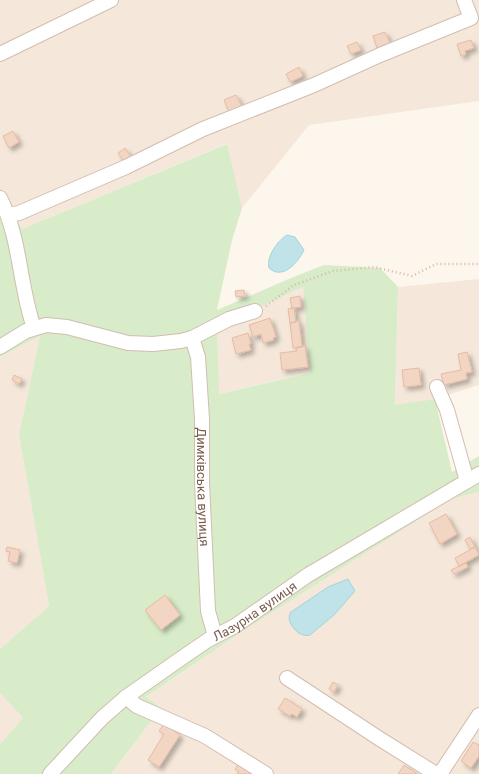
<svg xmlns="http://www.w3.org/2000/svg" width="479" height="774" viewBox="0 0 479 774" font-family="Roboto,sans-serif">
<defs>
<filter id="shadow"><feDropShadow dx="3.5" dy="3.5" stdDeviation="2" flood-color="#0004"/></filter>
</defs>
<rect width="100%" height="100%" fill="#fdf6ec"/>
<path fill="#f5e8da" d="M0,0H479V101L309,125L242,208L226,144L22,229L0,188Z
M479,279V385L435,399L395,406L398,287Z
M303,287L310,373L218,394L217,327Z
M40,336L19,435L49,606L0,649V357Z
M479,492V774H111L161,708L145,698L246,629L451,499Z
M0,693L23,718L0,744Z"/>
<path fill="#d8ecc9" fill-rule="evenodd" d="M227,144L242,208L232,240L217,310L291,278L324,265L380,268L398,287L395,405L435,399L452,472L479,456V492L451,499L246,629L146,697L161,708L111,774H0V744L23,718L0,693V649L49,606L19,435L40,336L0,357V188L22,229ZM303,287L310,373L219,394L217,327Z"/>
<path fill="#bfe3e8" stroke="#a5d3da" d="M287,235L295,237L304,250C299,261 283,281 269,268C266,257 278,240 287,235Z
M348,579L355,591L334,615L310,635C299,639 284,621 291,612L328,587Z"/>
<path fill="#f3d5c3" stroke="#e6bba3" filter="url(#shadow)" d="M385,32L390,43L377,48L373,36Z
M471,40L474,48L465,51L466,54L461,56L457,44Z
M357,42L361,50L351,54L347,46Z
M299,67L303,76L290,82L286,74Z
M236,95L242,107L229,112L224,100Z
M13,131L19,142L9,148L3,136Z
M125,148L131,157L124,162L118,153Z
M244,290L245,296L236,297L235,291Z
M300,296L301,307L292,308L290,298Z
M294,308L296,322L290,323L288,309Z
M270,318L276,337L273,338L274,340L263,343L261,334L253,337L249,325Z
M299,321L302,347L293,348L290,323Z
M248,333L251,344H249L251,350L236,354L232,338Z
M305,346L308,367L282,370L280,353L297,351V347Z
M467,352L472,372L466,373L467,379L444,385L441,374L461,370L458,354Z
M419,368L421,385L404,387L402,370Z
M14,375L22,379L19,384L12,380Z
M446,514L457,534L440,544L429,523Z
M470,537L475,547L470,549L465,540Z
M7,547L20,550L17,563L8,561L10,552L6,551Z
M475,547L479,555L459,566L455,558Z
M466,563L468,567L454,574L451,570Z
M165,595L180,615L161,630L145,610Z
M333,682L338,685L334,692L329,689Z
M285,698L302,709L297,717L292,714L290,716L278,709Z
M164,724L180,735L159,767L148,760L164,734L159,731Z
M473,742L479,745V756L471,768L461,761Z
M238,765L252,774H237L239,772L235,769Z
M404,765L416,773L415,774H398Z"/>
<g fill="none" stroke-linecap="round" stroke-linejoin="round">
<g stroke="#d1beb0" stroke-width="16">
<g id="minor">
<path d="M0,54L111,0"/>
<path d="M0,198C21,239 19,285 34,328"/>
<path d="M8,215L19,213L126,167L203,129L314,85L380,55L471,18L464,0"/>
<path id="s1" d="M192,338L198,357L202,419V483L208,611L215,636"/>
<path d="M0,347L26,331L46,325L67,327L128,343L153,344L181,341L192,338L229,319L255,311"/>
<path d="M437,387L447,410L467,481"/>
<path d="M287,678L380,739L436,774"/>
<path d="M126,697L137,706L205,736L266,774"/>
<path id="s2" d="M50,774L102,718L126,697L186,655L208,640L235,626L308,575L479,474"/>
<path d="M440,774L479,715"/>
</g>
</g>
<path stroke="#d9b8a5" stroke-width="2.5" stroke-dasharray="1 3" stroke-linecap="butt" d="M266,306L294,285L333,271L374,267L412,276L436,264H479"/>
<use href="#minor" stroke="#fff" stroke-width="14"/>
</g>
<g text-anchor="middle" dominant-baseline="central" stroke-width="4" stroke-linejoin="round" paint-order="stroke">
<g font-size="13" fill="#7a5c4d" stroke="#fffaf3">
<text stroke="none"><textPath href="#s1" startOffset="150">Димківська вулиця</textPath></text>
<text stroke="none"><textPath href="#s2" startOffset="263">Лазурна вулиця</textPath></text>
</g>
</g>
</svg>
